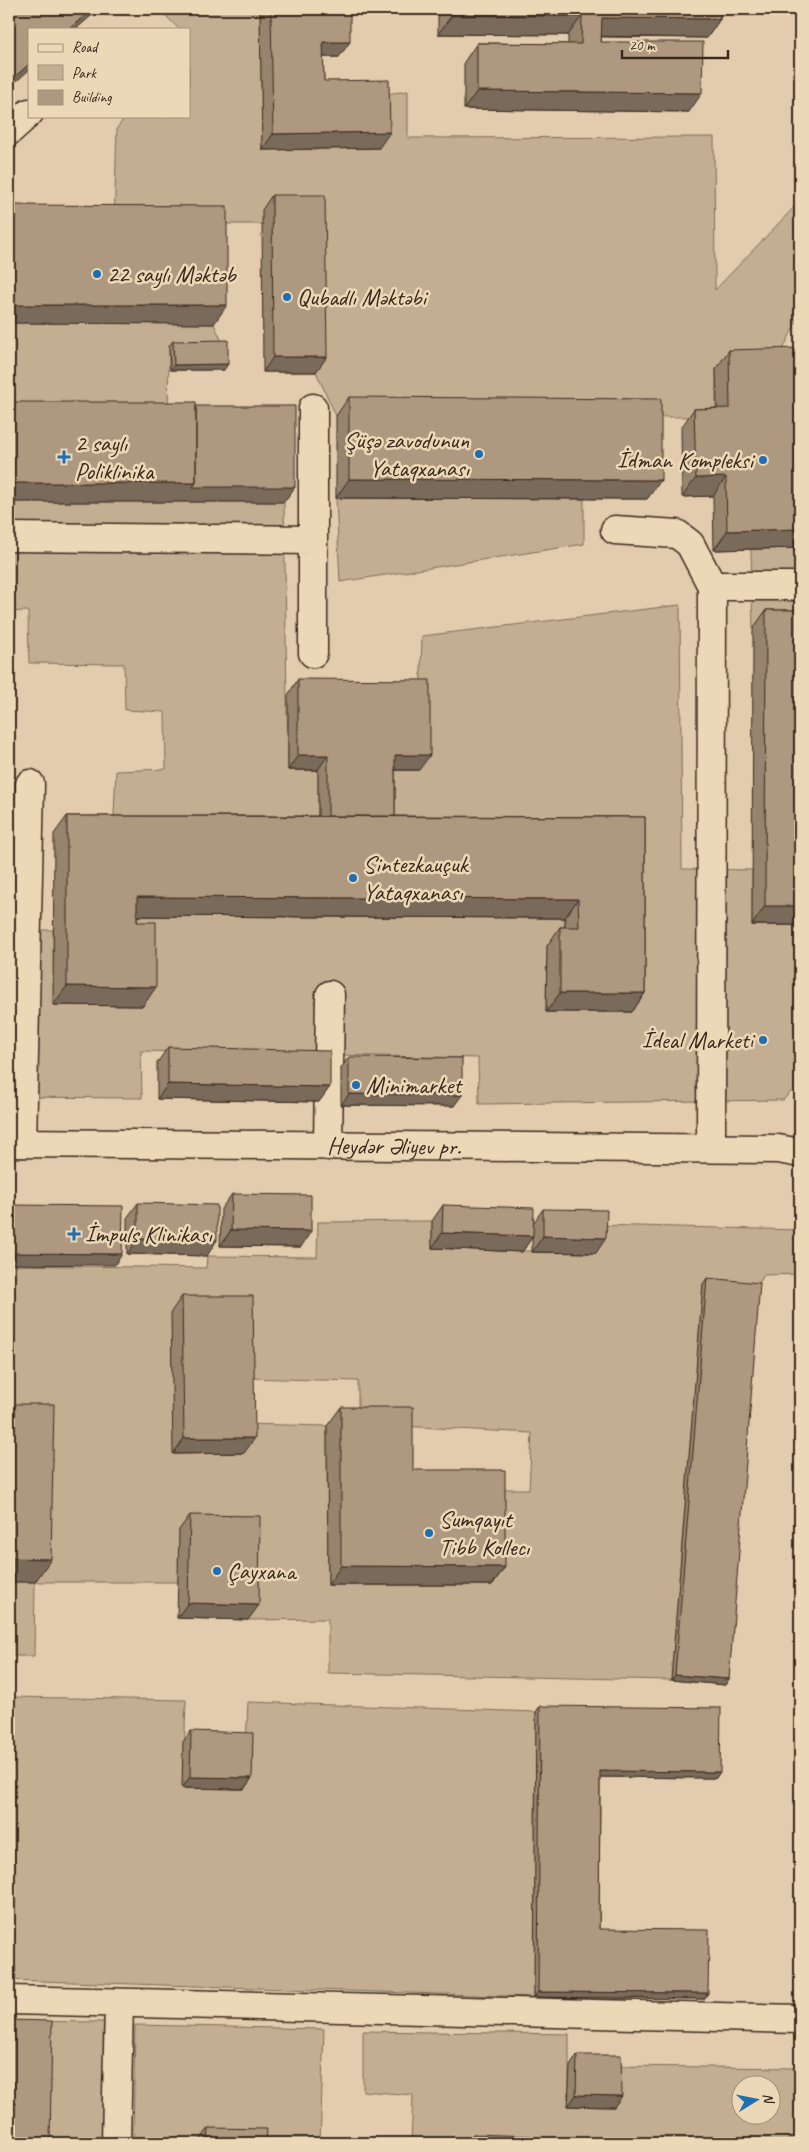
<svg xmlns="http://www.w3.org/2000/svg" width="809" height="2152" viewBox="0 0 809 2152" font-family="Caveat,sans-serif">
<rect width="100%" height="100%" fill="#e2ccad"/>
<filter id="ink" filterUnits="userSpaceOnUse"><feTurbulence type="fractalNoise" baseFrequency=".02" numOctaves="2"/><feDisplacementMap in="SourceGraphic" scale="10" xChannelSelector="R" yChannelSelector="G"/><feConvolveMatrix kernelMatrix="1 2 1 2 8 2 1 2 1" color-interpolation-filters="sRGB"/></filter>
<g filter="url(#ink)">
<path fill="#c3ae92" stroke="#7f6c58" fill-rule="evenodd" d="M159,9H260L262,150L378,95L408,91V138L714,137L715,290L800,201V314L774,368L716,369V417L336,416L316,372L314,210L262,224H114L117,128L126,116H189V29H179Z
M9,323L214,324L224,346H169L168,421H9Z
M336,498L584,499V544L340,582Z
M9,502H284L288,770H318V835H113L116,771L166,769L165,712L125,710L124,664L29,663L28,611L9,612Z
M800,548V629H753L751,549Z
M680,605L682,869L752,870V925H800V1083L783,1100L479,1104L478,1058L141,1051L142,1098L9,1097V930H53L54,1005L124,916L565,918V946H547L546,1012L632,836L384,835V770H418L422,636Z
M432,1221V1248L595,1253L596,1225L800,1230V1274L764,1275L756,1288L703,1284L671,1680L328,1673V1619L248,1620L178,1582H35L34,1656H9V1582H35L9,1427V1265L206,1268L207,1256L317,1257L318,1222ZM244,1378L358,1381V1426H400L532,1433L529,1489H491L328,1585L327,1426L244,1424Z
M9,1697L186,1700L183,1788L244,1789L248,1702L536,1712L534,1997L9,1980Z
M9,2021L106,2022L104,2143H34Z
M135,2025L324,2029L320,2143H133Z
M363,2031L569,2034V2106L614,2066L800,2068V2143H411L413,2095L363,2091ZM742,2084H772V2114H742Z"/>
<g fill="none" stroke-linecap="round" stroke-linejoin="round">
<g stroke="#3b2a1e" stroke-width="31">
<path id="minor" d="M9,131L29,113
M615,530L677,534L690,544L712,586
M9,537L313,540V653
M313,540V408
M22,1143L30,784
M328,1146L330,995
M711,1148L712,586H800
M9,2000L800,2019
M116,2143L119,2003"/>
</g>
<g stroke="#3b2a1e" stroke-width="31">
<g id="major">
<path id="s1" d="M9,1143L778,1149L800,1153"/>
</g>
</g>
<use href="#minor" stroke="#ecd7b6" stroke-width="28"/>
<use href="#major" stroke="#ecd7b6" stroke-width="28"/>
</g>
<path fill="#96846e" stroke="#3b2a1e" d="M260,9H320V11L339,57H323L324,81L379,148L262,150Z
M438,9H720V19L707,38L601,37V42L689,112L464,109V62L477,43L568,44V35L438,34Z
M272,195L316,372H263L262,210Z
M173,341L224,370H170L169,346Z
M729,350L800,548L714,550L713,496L682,497L681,428L694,409L717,408L716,369Z
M349,397L661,480L647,499L336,498V416Z
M766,610H800V925H752L753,629Z
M298,679L419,770H395V816L645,817V993L632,1012H546L547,946L560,927H565V918L137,916L143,1006L53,1005L54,834L67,816H318V770H288V695Z
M168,1047L319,1102L157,1099V1063Z
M349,1057L454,1106L341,1105V1068Z
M232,1194L301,1247L220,1246L221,1209Z
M138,1203L207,1256L127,1254V1218Z
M443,1205L534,1222L543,1209L596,1253L532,1252V1237L522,1252L432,1248V1221Z
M707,1278L729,1679L725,1685L671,1680L703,1284Z
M182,1296L244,1453L173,1454L171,1312Z
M341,1407L505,1567L492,1585H328L327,1426Z
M190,1515L248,1620L177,1618L179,1530Z
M540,1706L716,1778L600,1777L599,1929L708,1993L704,1999L534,1997L536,1712Z
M191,1731L252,1778L244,1789L182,1788L183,1742Z
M577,2055L614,2107L568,2106L570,2066Z
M209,2128L266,2143H198Z
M473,2134L531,2143H466Z"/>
<path fill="#7a6b5a" stroke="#3b2a1e" d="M92,9H99L76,29H69Z
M452,15L582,16L568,35L438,34Z
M602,18L720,19L707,38L589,36Z
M323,42H350L339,57H312Z
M29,64V70L9,88V82Z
M477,91L702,93L689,112L464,109Z
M390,132L379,148L262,150L273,134Z
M9,305H227L214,324L9,323Z
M273,357H327L316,372H263Z
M228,364L224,370H170L174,365Z
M726,477L713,496L682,497L696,478Z
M349,479L661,480L647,499L336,498Z
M9,483H196L295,487L284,502H9Z
M800,529V548L714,550L727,531Z
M298,755H328L318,770H288Z
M395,755H430L419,770H384Z
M137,897L578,899L565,918L124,916Z
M765,906H800V925H752Z
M67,986L156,987L143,1006L53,1005Z
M560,993H645L632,1012H546Z
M168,1084L330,1087L319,1102L157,1099Z
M349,1094L462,1095L454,1106L341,1105Z
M231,1230L311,1231L301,1247L220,1246Z
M442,1233L533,1236L522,1252L432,1248Z
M543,1236L606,1238L596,1253L532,1252Z
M138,1239L217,1240L207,1256L127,1254Z
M9,1253L122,1254L115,1265L9,1264Z
M184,1438H255L244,1453L173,1454Z
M9,1558L51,1559L35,1582H9Z
M341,1566L505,1567L492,1585H328Z
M188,1603L259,1605L248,1620L177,1618Z
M675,1675L729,1679L725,1685L671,1680Z
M600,1771L720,1772L716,1778L596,1777Z
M190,1777L252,1778L244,1789L182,1788Z
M538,1992L708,1993L704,1999L534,1997Z
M576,2095L622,2096L614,2107L568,2106Z"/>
<path fill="#ae9980" stroke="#3b2a1e" d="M9,9H92L69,29H29V64L9,82Z
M271,9H320V11L350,10V42H323L324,81L389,80L390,132L273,134Z
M452,9H720V19L602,18L601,42H703L702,93L477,91V43L581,44L582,16L452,15Z
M272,195H325L327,357H273Z
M9,205L227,206V305H9Z
M228,340V364L174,365L173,341Z
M800,348V529L727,531L726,477L696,478L694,409L730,408L729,350Z
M349,397L661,399V480L349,479Z
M9,402H196V483H9Z
M196,406H295V487H193L196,483Z
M766,610H800V906H765Z
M298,679L430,680V755H395V816H328V755H298Z
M67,816L645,817V993H560V927H579L578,899L137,897V922H156V987L67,986Z
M9,914H12L11,1045H9Z
M168,1047L330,1051V1087L168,1084Z
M349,1057L462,1058V1095L349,1094Z
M232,1194L311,1195V1231L231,1230Z
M138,1203L217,1205V1240L138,1239Z
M9,1205L123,1206L122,1254L9,1253Z
M443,1205L534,1208L533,1236L442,1233Z
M543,1209L607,1210L606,1238L543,1236Z
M707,1278L760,1283L729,1679L675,1675Z
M182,1296H253L255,1438H184Z
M9,1404H54L51,1559L9,1558Z
M341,1407H413V1470H505V1567L341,1566Z
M190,1515L260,1516L259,1605L188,1603Z
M540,1706L721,1708L720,1772L600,1771L599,1929L709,1930L708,1993L538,1992Z
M191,1731L253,1733L252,1778L190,1777Z
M9,2020L52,2021L50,2143H9Z
M577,2055H621L622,2096L576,2095Z
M209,2128L267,2129L266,2143H208Z
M473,2134L531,2136V2143H473Z"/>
</g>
<g fill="#1f6fb2" stroke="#ecd7b6" stroke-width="2">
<circle cx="97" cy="274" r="5"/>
<circle cx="287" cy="297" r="5"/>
<circle cx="479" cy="454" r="5"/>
<path d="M61.5 449.5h5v5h5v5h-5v5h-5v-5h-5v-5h5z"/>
<circle cx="763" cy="460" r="5"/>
<circle cx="353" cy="878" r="5"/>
<circle cx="763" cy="1040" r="5"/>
<circle cx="356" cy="1085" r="5"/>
<path d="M71.5 1226.5h5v5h5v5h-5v5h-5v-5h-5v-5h5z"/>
<circle cx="429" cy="1533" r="5"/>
<circle cx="217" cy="1571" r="5"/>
</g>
<g text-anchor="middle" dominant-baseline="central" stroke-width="5" stroke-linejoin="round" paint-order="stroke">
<g font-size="24" fill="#3b2a1e" stroke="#ecd7b6" text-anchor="start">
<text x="107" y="274">22 saylı Məktəb</text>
<text x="297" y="297">Qubadlı Məktəbi</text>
<text x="469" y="440" text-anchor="end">Şüşə zavodunun<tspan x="469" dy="28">Yataqxanası</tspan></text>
<text x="75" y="443">2 saylı<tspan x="75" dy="28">Poliklinika</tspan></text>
<text x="753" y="460" text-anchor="end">İdman Kompleksi</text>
<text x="363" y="864">Sintezkauçuk<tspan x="363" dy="28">Yataqxanası</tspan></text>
<text x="753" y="1040" text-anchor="end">İdeal Marketi</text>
<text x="366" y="1085">Minimarket</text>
<text x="85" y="1234">İmpuls Klinikası</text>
<text x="439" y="1519">Sumqayıt<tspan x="439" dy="28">Tibb Kollecı</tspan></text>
<text x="227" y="1571">Çayxana</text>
</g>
<g font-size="24" fill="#3b2a1e" stroke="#ecd7b6">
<text stroke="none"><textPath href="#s1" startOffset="385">Heydər Əliyev pr.</textPath></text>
</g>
</g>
<rect width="809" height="2152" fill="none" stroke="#ecd7b6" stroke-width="30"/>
<rect x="15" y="15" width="779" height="2122" fill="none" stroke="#3b2a1e" stroke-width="2" filter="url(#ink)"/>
<rect x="28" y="28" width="162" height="90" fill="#ecd7b6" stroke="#a59279"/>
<rect x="38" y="44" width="25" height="8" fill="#ecd7b6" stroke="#a59279"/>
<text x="72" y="52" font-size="15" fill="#3b2a1e">Road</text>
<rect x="38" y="65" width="25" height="15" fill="#c3ae92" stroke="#a59279"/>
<text x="72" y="78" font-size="15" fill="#3b2a1e">Park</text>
<rect x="38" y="90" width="25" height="15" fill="#ae9980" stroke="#a59279"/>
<text x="72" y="102" font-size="15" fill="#3b2a1e">Building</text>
<g transform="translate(756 2100) rotate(80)"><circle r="24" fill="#ecd7b6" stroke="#a59279"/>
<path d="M0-4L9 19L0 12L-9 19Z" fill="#1f6fb2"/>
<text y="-8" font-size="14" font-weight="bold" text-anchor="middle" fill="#3b2a1e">N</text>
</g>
<path d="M622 50v8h106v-8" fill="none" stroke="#3b2a1e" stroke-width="2.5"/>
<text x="629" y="50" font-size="15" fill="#3b2a1e" stroke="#ecd7b6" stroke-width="4" paint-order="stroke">20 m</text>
</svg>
